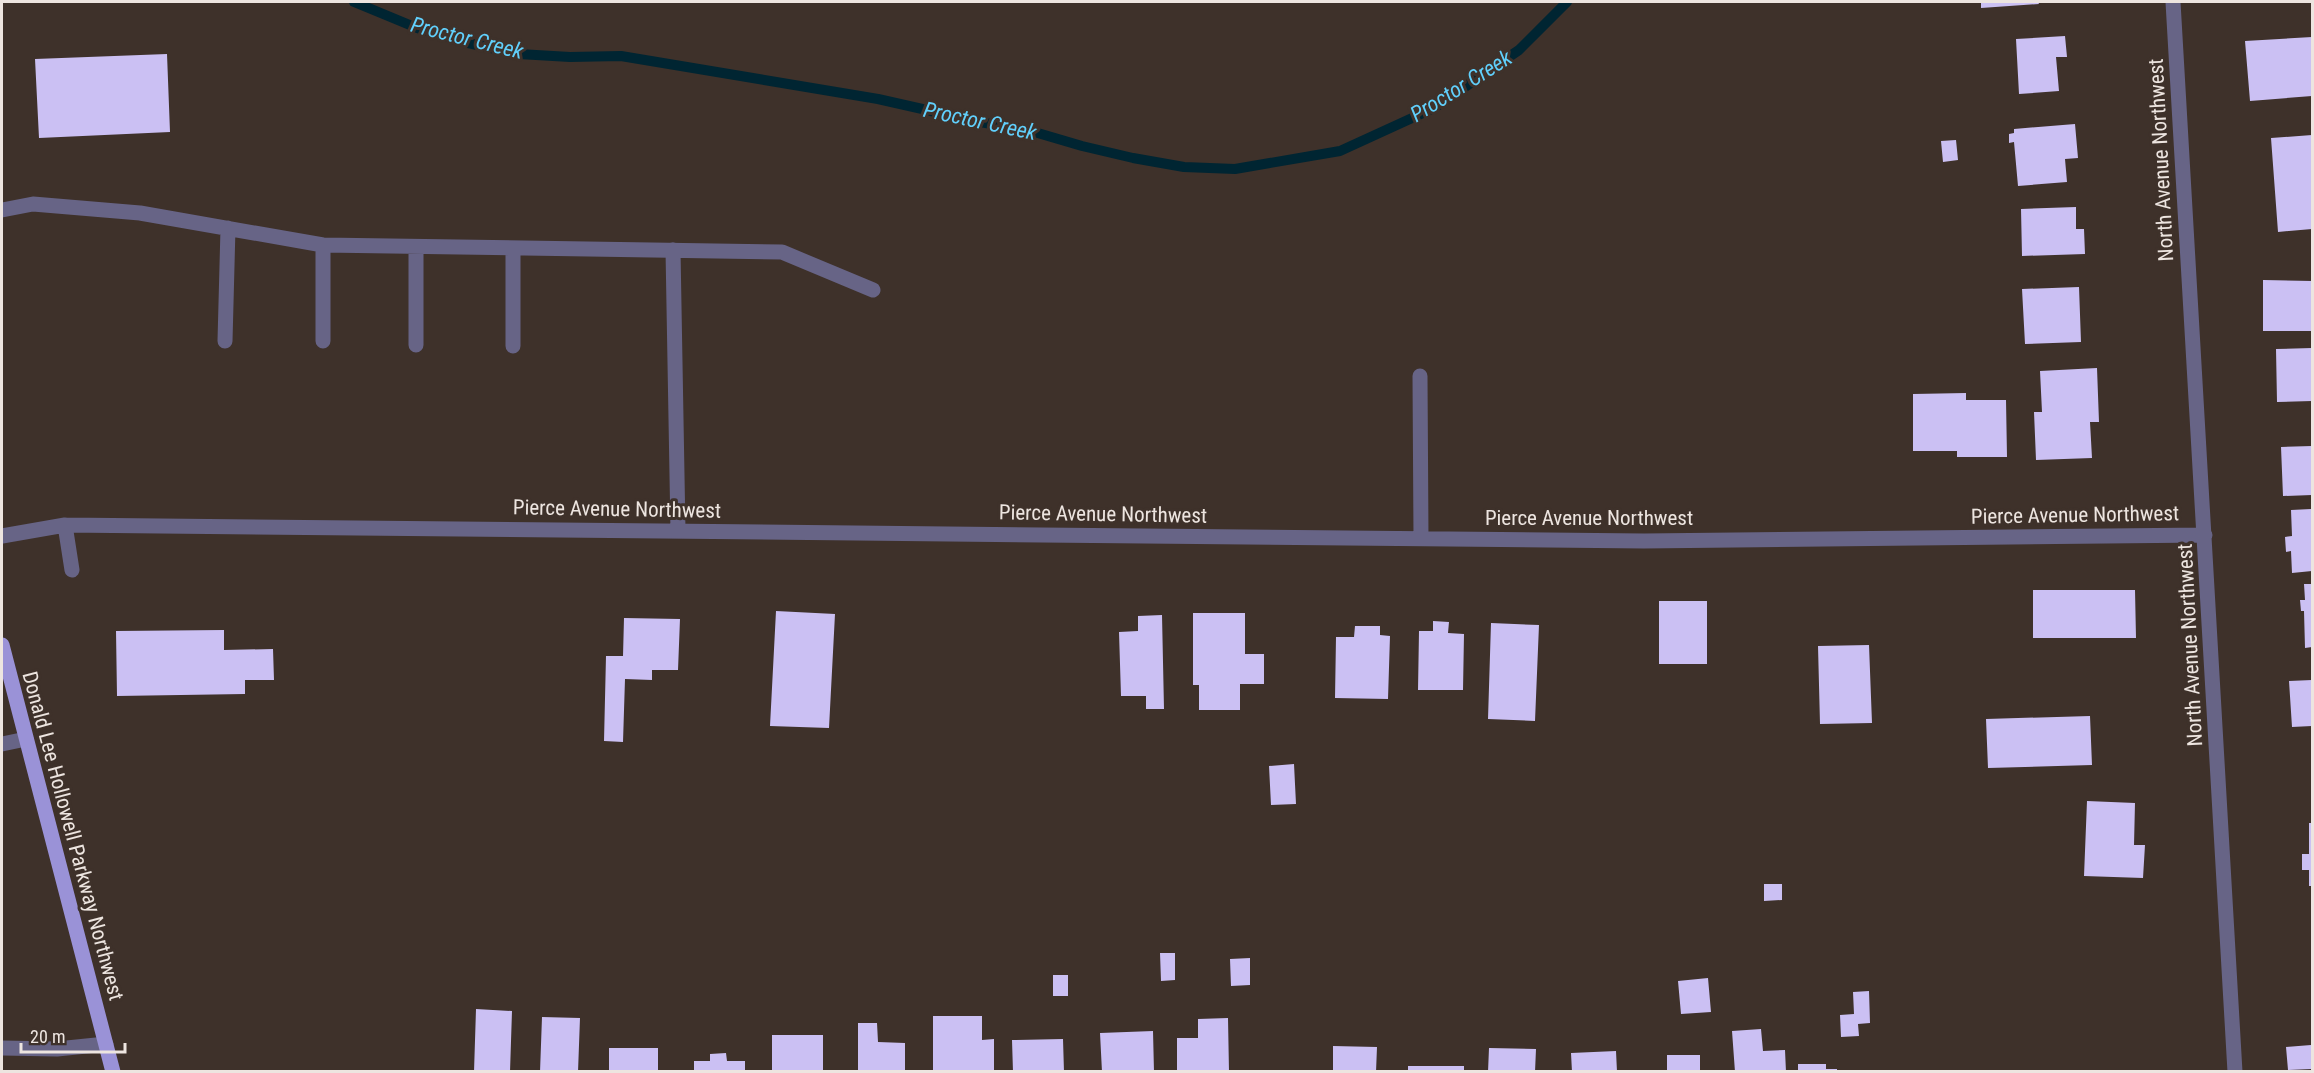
<svg xmlns="http://www.w3.org/2000/svg" width="2314" height="1073" viewBox="0 0 2314 1073" font-family="'Roboto Condensed',sans-serif">
<rect width="100%" height="100%" fill="#3e312a"/>
<g fill="none" stroke-linecap="round" stroke-linejoin="round">
<path stroke="#002532" stroke-width="10" d="M354,2L417,28L468,43L519,54L570,57L621,56L878,99L980,122L1031,131L1082,146L1133,158L1184,167L1235,169L1340,151L1434,108L1519,50L1567,2"/>
</g>
<path fill="#cbc0f3" d="M1981,2H2038L2039,4L1981,8Z
M2065,36L2067,57H2056L2059,91L2019,94L2016,39Z
M2312,37V96L2250,101L2245,41Z
M167,54L170,132L39,138L35,59Z
M2075,124L2078,158L2065,159L2067,182L2018,186L2014,142L2009,143V134L2014,133V129Z
M2312,135V229L2278,232L2271,138Z
M1956,140L1958,160L1943,162L1941,141Z
M2076,207V229H2084L2085,254L2022,256L2021,209Z
M2263,280L2312,281V331H2263Z
M2079,287L2081,342L2025,344L2022,289Z
M2312,348V401L2277,402L2276,349Z
M2097,368L2099,422H2090L2092,458L2036,460L2034,412H2042L2040,371Z
M1966,393V400H2006L2007,457H1957V451H1913V394Z
M2312,446V495L2283,496L2281,447Z
M2311,509L2312,571L2292,573L2291,551L2286,552L2285,537L2292,536L2291,510Z
M2304,584H2312V647L2305,648L2304,611H2301L2300,600H2305Z
M2033,590H2135L2136,638H2033Z
M1659,601H1707V664H1659Z
M776,611L835,614L829,728L770,726Z
M1193,613H1245V654H1264V684H1240V710H1199V685H1193Z
M1162,615L1164,709H1146V696H1121L1119,632L1138,631V616Z
M624,618L680,619L678,670H652V680L625,679L623,742L604,741L606,656H623Z
M1433,621L1449,622L1448,633L1464,634L1463,690H1418L1419,631H1433Z
M1491,623L1539,625L1535,721L1488,719Z
M1355,626H1380V635L1390,636L1388,699L1335,698L1336,637H1354Z
M224,630V650L273,649L274,680H245V694L117,696L116,631Z
M1869,645L1872,723L1820,724L1818,646Z
M2312,680V726L2292,727L2289,681Z
M2090,716L2092,765L1988,768L1986,719Z
M1294,764L1296,804L1271,805L1269,766Z
M2087,801L2135,803L2134,845H2145L2143,878L2084,876Z
M2309,823H2312V886H2309V870H2302V854H2309Z
M1764,884H1782V900L1764,901Z
M1160,953H1175V980L1161,981Z
M1250,958V985L1231,986L1230,959Z
M1053,975H1068V996H1053Z
M1708,978L1711,1012L1681,1014L1678,981Z
M1869,991L1870,1023L1858,1024L1859,1036L1841,1037L1840,1015L1854,1014L1853,992Z
M476,1009L512,1011L510,1072H474Z
M933,1016H982V1040L994,1039V1072H933Z
M542,1017L580,1018L578,1072H540Z
M1228,1018L1229,1072H1177V1038H1198V1019Z
M858,1023H877L878,1042L905,1043V1072H858Z
M1761,1029L1763,1051L1785,1050L1786,1072H1735L1732,1031Z
M1153,1031L1154,1072H1102L1100,1033Z
M772,1035H823V1072H772Z
M1063,1039L1064,1072H1013L1012,1040Z
M2311,1045L2312,1069L2288,1070L2286,1047Z
M1333,1046L1377,1047L1376,1072H1333Z
M609,1048H658V1072H609Z
M1489,1048L1536,1049L1535,1072H1488Z
M1616,1051L1617,1072H1572L1571,1053Z
M726,1053L727,1061H745V1072H694V1061H710V1054Z
M1667,1055H1700V1072H1667Z
M1798,1064H1826V1069H1837V1072H1798Z
M1408,1066H1464V1072H1408Z"/>
<g fill="none" stroke-linecap="round" stroke-linejoin="round">
<path stroke="#676486" stroke-width="15" d="M2173,2L2235,1072
M2,210L33,204L140,213L323,245L782,252L873,290
M323,245V341
M416,247V345
M673,250L678,531
M225,341L228,228
M513,346V248
M1420,376L1421,538
M65,525L72,570
M2,536L65,525L1644,541L2205,535
M2,744L26,739
M2,1048L57,1049L106,1044"/>
<path stroke="#9a92d7" stroke-width="15" d="M2,645L113,1072"/>
</g>
<g text-anchor="middle" dominant-baseline="central" stroke-width="6" stroke-linejoin="round" paint-order="stroke">
<g font-size="21" fill="#ede5e0" stroke="#3e312a">
<text transform="translate(2161 160) rotate(-93)">North Avenue Northwest</text>
<text transform="translate(617 509) rotate(1)">Pierce Avenue Northwest</text>
<text transform="translate(1103 514) rotate(1)">Pierce Avenue Northwest</text>
<text transform="translate(2075 515) rotate(-1)">Pierce Avenue Northwest</text>
<text x="1589" y="518">Pierce Avenue Northwest</text>
<text transform="translate(2190 645) rotate(-93)">North Avenue Northwest</text>
<text transform="translate(73 836) rotate(75)">Donald Lee Hollowell Parkway Northwest</text>
</g>
<g font-size="22" font-style="italic" fill="#61d0fc" stroke="#3e312a">
<text transform="translate(467 38) rotate(14)">Proctor Creek</text>
<text transform="translate(1461 86) rotate(-32)">Proctor Creek</text>
<text transform="translate(980 121) rotate(12)">Proctor Creek</text>
</g>
</g>
<rect width="2314" height="1073" fill="none" stroke="#ede5e0" stroke-width="6"/>
<path d="M21 1043v9h104v-9" fill="none" stroke="#ede5e0" stroke-width="3"/>
<text x="30" y="1043" font-size="18" fill="#ede5e0" stroke="#3e312a" stroke-width="4.5" paint-order="stroke">20 m</text>
</svg>
